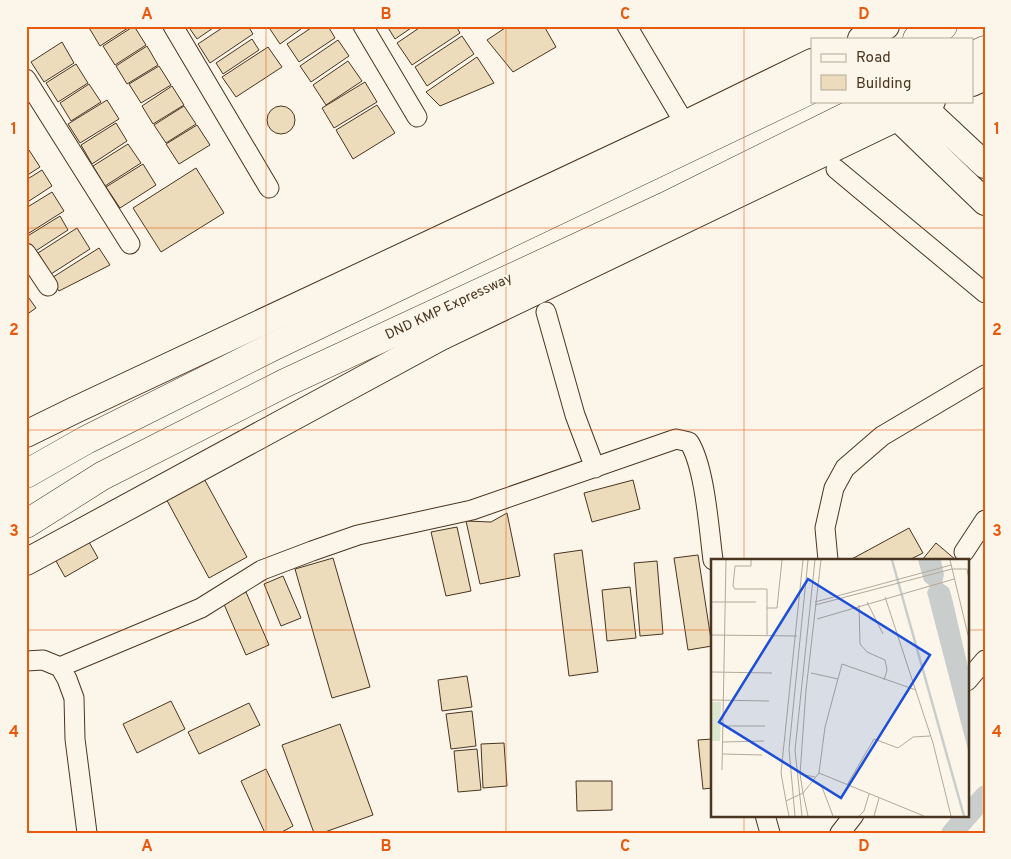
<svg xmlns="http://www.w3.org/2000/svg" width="1011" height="859" viewBox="0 0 1011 859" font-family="Overpass,sans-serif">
<rect width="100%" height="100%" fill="#fbf6e9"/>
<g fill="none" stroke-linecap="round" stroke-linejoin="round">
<path stroke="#c9cecd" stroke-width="21" d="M952,833L985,796"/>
</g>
<path fill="#ecdcbc" stroke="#4a3520" d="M88,26H131L100,46Z
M134,26L146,45L115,65L103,46Z
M188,26H216L197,39Z
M225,26H248L253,34L210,63L198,44Z
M268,26H305L280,44Z
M314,26H328L335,38L299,62L287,44Z
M387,26H414L395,39Z
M422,26H456L460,33L412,65L397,43Z
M508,26H544L556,47L513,72L487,40Z
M462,36L474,54L427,86L415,67Z
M252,39L259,50L223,74L216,63Z
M338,40L349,56L311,82L300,66Z
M62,42L74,63L44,82L31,62Z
M147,46L158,65L127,84L116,66Z
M268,47L282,67L236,97L222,77Z
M477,57L494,83L440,106L426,92Z
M348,61L362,81L326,105L313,85Z
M76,64L88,83L58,102L46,83Z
M159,66L171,85L141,103L129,84Z
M365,82L377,102L334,128L322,108Z
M89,84L101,102L71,121L60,103Z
M172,86L184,105L153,124L142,106Z
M107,100L119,119L80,143L68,124Z
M377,105L395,133L353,159L336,130Z
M267 120a14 14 0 1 1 28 0a14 14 0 1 1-28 0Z
M184,106L196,124L166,143L154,125Z
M116,123L127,141L92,164L81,145Z
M197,125L210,145L179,164L166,144Z
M128,144L141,163L105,186L93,166Z
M29,150L40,167L26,176V152Z
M143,164L156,185L120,208L106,187Z
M196,168L224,213L161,252L133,208Z
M42,170L52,186L26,203V180Z
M52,192L64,211L26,235V208Z
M60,216L68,230L34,252L26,240V237Z
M77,228L90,249L51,274L38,253Z
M99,248L110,265L59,291L50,279Z
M26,294L36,308L26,315Z
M202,475L247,557L209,578L164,495Z
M633,480L640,509L592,522L584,493Z
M507,513L520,576L480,584L466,521L491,522Z
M457,527L471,591L446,596L431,532Z
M909,528L923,553L909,560H850Z
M85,535L98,558L65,577L52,554Z
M936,543L956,560H922Z
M582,550L598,672L569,676L554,554Z
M698,555L712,646L688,650L674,558Z
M333,558L370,687L332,698L295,569Z
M657,561L663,634L640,636L634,563Z
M283,576L301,618L281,626L264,584Z
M630,587L636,638L607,641L602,590Z
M246,592L269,645L246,655L223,602Z
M467,676L472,707L442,711L438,680Z
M171,701L185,729L137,753L123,724Z
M249,703L260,725L199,754L188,732Z
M472,711L476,746L451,749L446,714Z
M340,724L373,815L322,833H314L282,745Z
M712,739V788L703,789L698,740Z
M504,743L507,786L483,788L481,744Z
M477,749L481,790L458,792L454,751Z
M266,769L293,826L280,833H265L241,781Z
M576,781H612V810L577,811Z"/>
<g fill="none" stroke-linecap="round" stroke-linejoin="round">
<g stroke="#4a3520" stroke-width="21">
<path id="street" d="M173,26L269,188
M363,26L417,117
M627,26L685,124
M26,79L130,244
M836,169L985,293
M26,253L48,286
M546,312L575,415L595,468
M964,552L985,520
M828,560L825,528L834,488L845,468L882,436L985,375
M26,661L43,660L60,667L67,679L74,698L75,739L87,833
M60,667L201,608L262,570L312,551L358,535L472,510L676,439L689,442C705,467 709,530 713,560
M967,681L985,660
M765,815L770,833
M840,833L854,815"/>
</g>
<g stroke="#4a3520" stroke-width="28">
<path id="secondary" d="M861,39L886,26
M972,83L985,77
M902,102L898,118L985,202
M907,103L922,106L985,165
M26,434L75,410L685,124L812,62
M26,562L439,338L932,101"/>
</g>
<g stroke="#4a3520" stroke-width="29">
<path id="highway" d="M917,39L943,26
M972,56L985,50
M26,474L86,440L272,347L812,89
M26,524L102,476L285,383L664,207L878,101"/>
</g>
<use href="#street" stroke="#fbf6e9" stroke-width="19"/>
<use href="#secondary" stroke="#fbf6e9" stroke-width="26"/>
<use href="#highway" stroke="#fbf6e9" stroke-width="28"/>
</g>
<path fill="none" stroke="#e8590c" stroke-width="1" stroke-opacity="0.55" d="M266,26V833M506,26V833M744,26V560M26,228H985M26,430H985M26,630H712M967,630H985M744,815V833"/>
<g text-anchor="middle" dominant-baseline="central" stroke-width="4" stroke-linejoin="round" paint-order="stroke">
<g font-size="14" fill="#4a3520" stroke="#fbf6e9">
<text transform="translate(449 307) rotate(-25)">DND KMP Expressway</text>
</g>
</g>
<g transform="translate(711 559)">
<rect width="258" height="258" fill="#fbf6e9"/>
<path d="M0,143H10L9,182H0Z" fill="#dce7d0"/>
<path d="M207,1H230L233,16L231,24L238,29L241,39L257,108V191L216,33L219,27L213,22Z" fill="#c9cecd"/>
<path fill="none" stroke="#c9cecd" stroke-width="2.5" d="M181,1L253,257"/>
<path fill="none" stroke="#b4a999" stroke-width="1" d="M40,1V7H24L22,27L24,30H56V76M239,1L258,80M174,38L222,184L240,257M0,43H45M104,43L240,6M156,43L172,75M104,46L241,10H256L258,20M148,46L149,85L156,93L174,101L176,111L173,121M56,49H66L71,1M106,60L243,20M0,76L86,77M0,113L61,114M100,114L127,120M0,141L58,142M12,167H54M12,183L53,182M12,195L51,196M11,211L15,1M108,214L213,257M89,215L104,218M101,222L111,228L122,257M136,226L163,180L187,189L202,178L219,177M92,234L89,215L95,131L110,1M92,234L108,214L114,168L131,105L205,131M75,242L70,214L92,1M78,257L75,242L92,234L97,257M84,257L78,190L97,1M91,257L84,191L104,1M148,257L153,252L158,235M163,257L168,239"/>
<path fill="#1d4ed8" fill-opacity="0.15" stroke="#1d4ed8" stroke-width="2.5" d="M97,20L219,96L130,239L8,163Z"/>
<rect width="258" height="258" fill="none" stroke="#4a3520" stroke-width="2.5"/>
</g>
<rect width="1011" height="859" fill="none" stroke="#fbf6e9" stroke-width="55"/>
<rect x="811" y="38" width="162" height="65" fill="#fbf6e9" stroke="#b4a999"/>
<rect x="821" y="54" width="25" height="8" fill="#fbf6e9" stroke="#b4a999"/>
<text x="856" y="62" font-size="15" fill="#4a3520">Road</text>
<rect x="821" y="75" width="25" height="15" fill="#ecdcbc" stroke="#b4a999"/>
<text x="856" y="88" font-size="15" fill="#4a3520">Building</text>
<rect x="28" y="28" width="956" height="804" fill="none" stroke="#e8590c" stroke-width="2"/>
<g font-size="16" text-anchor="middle" font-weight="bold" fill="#e8590c">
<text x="147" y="19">A</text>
<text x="386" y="19">B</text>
<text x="625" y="19">C</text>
<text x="864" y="19">D</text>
<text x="14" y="134">1</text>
<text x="997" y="134">1</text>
<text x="14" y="335">2</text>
<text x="997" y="335">2</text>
<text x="14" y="536">3</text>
<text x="997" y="536">3</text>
<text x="14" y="737">4</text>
<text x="997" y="737">4</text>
<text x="147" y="851">A</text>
<text x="386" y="851">B</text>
<text x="625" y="851">C</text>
<text x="864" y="851">D</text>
</g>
</svg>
